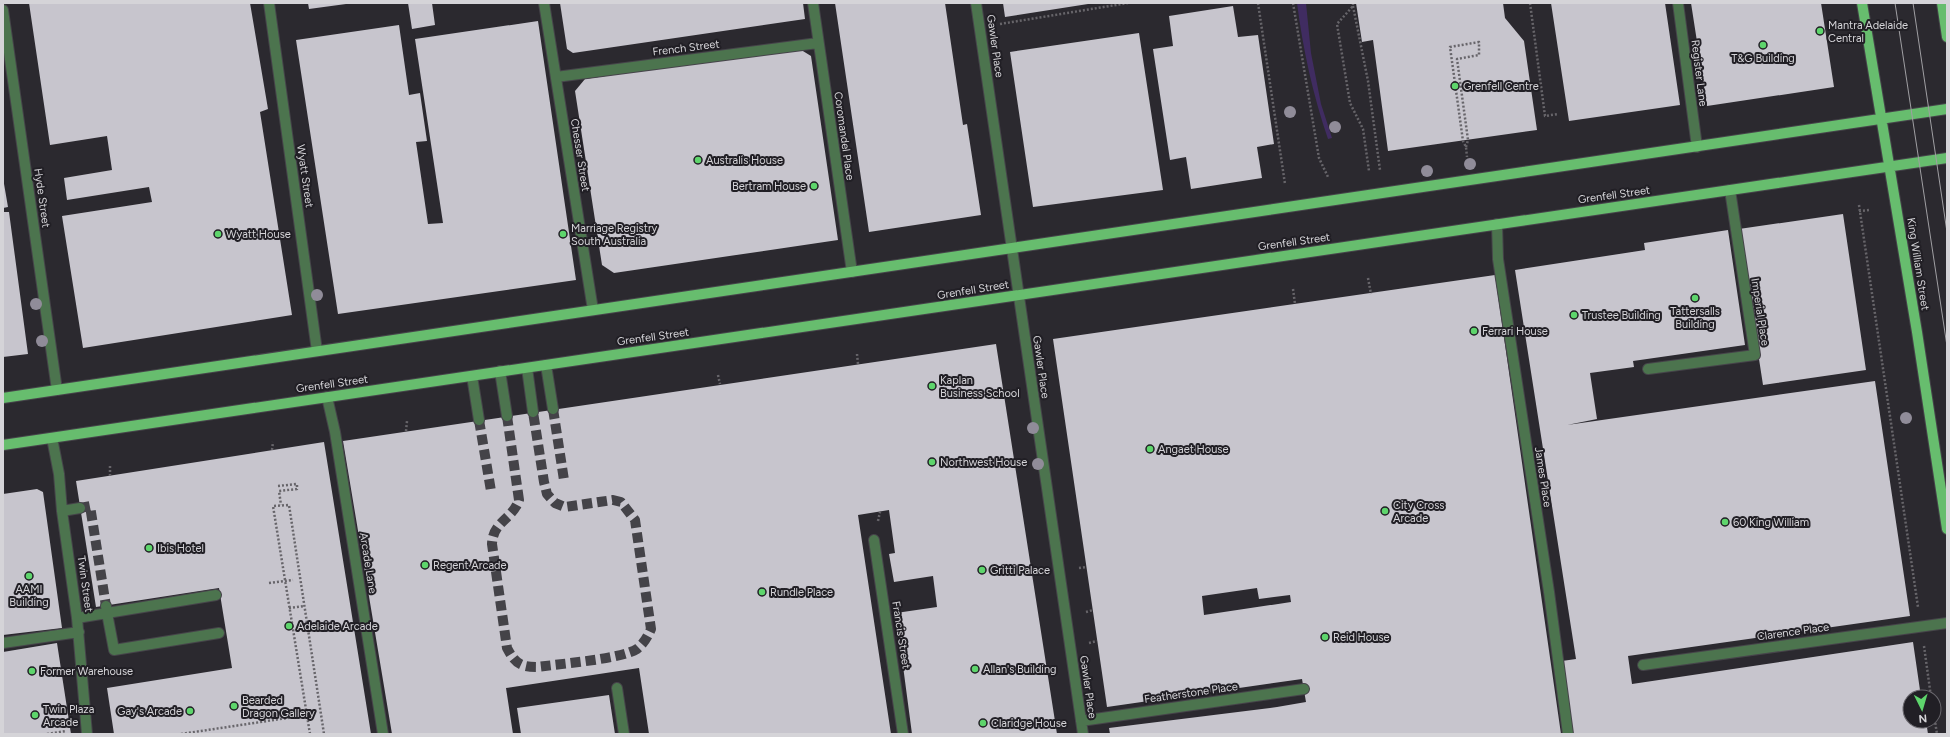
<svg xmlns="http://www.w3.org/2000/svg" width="1950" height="737" viewBox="0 0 1950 737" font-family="Figtree,sans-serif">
<rect width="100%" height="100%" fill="#2b292f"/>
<path fill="#402c61" d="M1297,3H1306L1311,53L1321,104L1332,138L1328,139C1313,95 1303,50 1297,3Z"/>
<path fill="#c7c5cd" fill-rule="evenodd" d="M29,3H250L268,109L260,112L292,315L83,348L62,216L152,202L149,187L67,200L64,178L112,170L107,136L50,145Z
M308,3H346V4L309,9Z
M408,3H432L435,25L412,29Z
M560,3H803L805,19L573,53L567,49Z
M835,3H945L963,125L967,124L981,215L869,232Z
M1003,3H1087L1088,4L1005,17Z
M1356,3H1503L1505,18L1524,41L1537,130L1388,151L1373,40L1362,42Z
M1551,3H1665L1680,105L1569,121Z
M1691,3H1821L1834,87L1707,106Z
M1233,6L1238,37L1258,35L1274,144L1257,147L1262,178L1191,189L1186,157L1170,160L1153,49L1173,46L1169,16Z
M538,21L576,280L338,314L296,40L399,25L409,95L420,93L427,141L416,142L428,224L443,223L415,39Z
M1139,33L1163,190L1033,207L1010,52Z
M798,48L811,56L838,240L614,273L602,265L575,91L585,79Z
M3,178L8,207L3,208Z
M3,212H9L28,354L3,357Z
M1843,214L1866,370L1763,385L1739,229Z
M1728,230L1745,345L1633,361L1634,367L1590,373L1597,419L1567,425L1875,381L1910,616L1628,656L1632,684L1913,642L1921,697H1910V721H1926L1928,734H1573L1562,661L1576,659L1515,270L1645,250L1644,243Z
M1495,275L1561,734H1110L1109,728L1277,707L1306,702L1302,679L1107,707L1053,339ZM1257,588L1259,599L1290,595L1291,602L1204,615L1202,596Z
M996,344L1057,734H912L896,613L937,607L933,576L894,582L889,554L895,553L889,510L858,515L891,734H649L639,668L506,688L513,734H392L343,441Z
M324,442L371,734H114L107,688L232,668L219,588L96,607L76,481Z
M37,489L43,492L62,628L3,635V494Z
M57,643L71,734H3V652Z
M609,695L615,734H521L517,708Z"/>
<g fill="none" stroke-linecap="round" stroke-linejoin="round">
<path stroke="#444348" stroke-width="10" stroke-dasharray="10 5" stroke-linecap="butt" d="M553,409L564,480
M507,416L519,500C512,520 493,521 492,544L507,648C515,663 520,667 537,667C559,664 621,659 637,649C644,643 647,638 651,629L635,520L621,502L613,500L565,507L555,503L547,494L544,482L533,412
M479,420L491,491
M80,508L90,506L106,606"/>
<g stroke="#46444a" stroke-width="12">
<path id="minor" d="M269,3L317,351
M544,3L593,310
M813,3L852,272
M976,3L1083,734
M1678,3L1697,147
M3,10L57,390
M556,77L818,43
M1497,224L1498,259L1549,592L1568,734
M546,365L553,409
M527,368L533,412
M1648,369L1755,355L1730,190
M500,371L507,416
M472,376L479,420
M327,397L335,432L383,734
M52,438L59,474L62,511L77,618L87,734
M62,511L80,508
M874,540L903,734
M216,595L107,613L114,650L219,633
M77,618L107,613L106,606
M3,643L79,632
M1643,665L1947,623
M617,688L624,734
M1081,721L1304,689"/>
</g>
<g stroke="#46444a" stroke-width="12">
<path id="major" d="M1862,3L1917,332L1947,529
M1942,3L1947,37
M3,398L1947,109
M3,445L1947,158"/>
</g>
<path stroke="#67656a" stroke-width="2.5" stroke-dasharray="2 2" stroke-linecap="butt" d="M1258,3L1285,184
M1293,3L1319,158L1328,177
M1353,3V6L1337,24L1350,103L1363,129L1369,171
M1530,3L1545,116L1558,114
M1353,6L1368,81L1380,170
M1000,24L1128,3
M1466,147L1468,140L1457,59L1479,55V42L1450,47L1463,141L1466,147L1467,157
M1859,205L1918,607
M1859,211L1870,210
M1368,278L1371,294
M1293,289L1295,304
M857,354L858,364
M718,375L720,384
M406,431L407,421
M272,450L273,442
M110,476V466
M278,486L297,484V489L279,491L281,505
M878,521L880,512
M1079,568L1086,567
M269,583L293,580
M289,608L304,606
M1086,612L1093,610
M1089,643L1097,641
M1924,646L1931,697
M1934,715L1937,734
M47,734L66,731
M181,734L307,715
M310,734L273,506L289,505L324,734"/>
<use href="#minor" stroke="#4c744e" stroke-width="10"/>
<use href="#major" stroke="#67bd6e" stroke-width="10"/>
<path stroke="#a09fa3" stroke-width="1" d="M1895,3L1947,346
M1913,3L1947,232"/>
</g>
<g fill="#908c99">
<circle cx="1290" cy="112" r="6"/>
<circle cx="1335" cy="127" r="6"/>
<circle cx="1470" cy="164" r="6"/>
<circle cx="1427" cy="171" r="6"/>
<circle cx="317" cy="295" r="6"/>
<circle cx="36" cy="304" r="6"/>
<circle cx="42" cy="341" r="6"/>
<circle cx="1906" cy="418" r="6"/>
<circle cx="1033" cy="428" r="6"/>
<circle cx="1038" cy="464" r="6"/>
</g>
<g fill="#5ed56c" stroke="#211f25" stroke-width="1.5">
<circle cx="1820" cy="31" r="4"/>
<circle cx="1763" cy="45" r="4"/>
<circle cx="1455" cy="86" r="4"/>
<circle cx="698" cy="160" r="4"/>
<circle cx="814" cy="186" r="4"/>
<circle cx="218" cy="234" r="4"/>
<circle cx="563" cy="234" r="4"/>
<circle cx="1695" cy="298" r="4"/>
<circle cx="1574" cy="315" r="4"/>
<circle cx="1474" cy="331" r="4"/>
<circle cx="932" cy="386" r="4"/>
<circle cx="1150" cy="449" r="4"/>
<circle cx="932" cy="462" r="4"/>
<circle cx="1385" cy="511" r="4"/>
<circle cx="1725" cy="522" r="4"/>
<circle cx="149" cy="548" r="4"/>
<circle cx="425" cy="565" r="4"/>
<circle cx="982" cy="570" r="4"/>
<circle cx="29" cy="576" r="4"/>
<circle cx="762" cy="592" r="4"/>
<circle cx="289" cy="626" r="4"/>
<circle cx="1325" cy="637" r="4"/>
<circle cx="975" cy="669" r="4"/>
<circle cx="32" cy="671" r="4"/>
<circle cx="234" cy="706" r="4"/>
<circle cx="190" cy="711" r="4"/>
<circle cx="35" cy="715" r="4"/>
<circle cx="983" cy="723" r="4"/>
</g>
<g text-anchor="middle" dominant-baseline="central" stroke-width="4" stroke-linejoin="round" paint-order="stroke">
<g font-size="11" fill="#d5d4d8" stroke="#211f25" text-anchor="start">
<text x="1828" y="25">Mantra Adelaide<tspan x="1828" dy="13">Central</tspan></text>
<text x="1763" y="58" text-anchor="middle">T&amp;G Building</text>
<text x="1463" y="86">Grenfell Centre</text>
<text x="706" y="160">Australis House</text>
<text x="806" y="186" text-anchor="end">Bertram House</text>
<text x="571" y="228">Marriage Registry<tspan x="571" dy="13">South Australia</tspan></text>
<text x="226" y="234">Wyatt House</text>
<text x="1695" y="311" text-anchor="middle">Tattersalls<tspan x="1695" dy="13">Building</tspan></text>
<text x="1582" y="315">Trustee Building</text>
<text x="1482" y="331">Ferrari House</text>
<text x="940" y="380">Kaplan<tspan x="940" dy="13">Business School</tspan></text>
<text x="1158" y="449">Angaet House</text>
<text x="940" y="462">Northwest House</text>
<text x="1393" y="505">City Cross<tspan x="1393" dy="13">Arcade</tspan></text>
<text x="1733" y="522">60 King William</text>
<text x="157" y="548">Ibis Hotel</text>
<text x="433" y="565">Regent Arcade</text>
<text x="990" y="570">Gritti Palace</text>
<text x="29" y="589" text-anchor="middle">AAMI<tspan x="29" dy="13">Building</tspan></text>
<text x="770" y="592">Rundle Place</text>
<text x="297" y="626">Adelaide Arcade</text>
<text x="1333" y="637">Reid House</text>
<text x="983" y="669">Allan's Building</text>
<text x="40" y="671">Former Warehouse</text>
<text x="242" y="700">Bearded<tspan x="242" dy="13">Dragon Gallery</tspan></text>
<text x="43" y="709">Twin Plaza<tspan x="43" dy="13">Arcade</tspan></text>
<text x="182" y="711" text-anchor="end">Gay's Arcade</text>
<text x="991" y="723">Claridge House</text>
</g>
<g font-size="11" fill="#d5d4d8" stroke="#211f25">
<text transform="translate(995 46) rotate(82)">Gawler Place</text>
<text transform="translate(686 48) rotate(-7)">French Street</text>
<text transform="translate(1699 73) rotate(83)">Register Lane</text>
<text transform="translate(844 136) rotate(82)">Coromandel Place</text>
<text transform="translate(580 155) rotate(81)">Chesser Street</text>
<text transform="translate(305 176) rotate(82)">Wyatt Street</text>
<text transform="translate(1614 195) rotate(-8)">Grenfell Street</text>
<text transform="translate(42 198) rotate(82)">Hyde Street</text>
<text transform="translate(1294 242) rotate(-8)">Grenfell Street</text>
<text transform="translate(1918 264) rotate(81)">King William Street</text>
<text transform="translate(973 290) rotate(-9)">Grenfell Street</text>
<text transform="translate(1760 312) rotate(81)">Imperial Place</text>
<text transform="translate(653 337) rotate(-8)">Grenfell Street</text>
<text transform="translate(1041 367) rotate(82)">Gawler Place</text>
<text transform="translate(332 384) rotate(-8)">Grenfell Street</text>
<text transform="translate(1543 477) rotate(81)">James Place</text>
<text transform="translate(368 563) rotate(81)">Arcade Lane</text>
<text transform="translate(85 584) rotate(82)">Twin Street</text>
<text transform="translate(1793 632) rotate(-8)">Clarence Place</text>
<text transform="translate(901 635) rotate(81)">Francis Street</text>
<text transform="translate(1088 687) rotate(82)">Gawler Place</text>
<text transform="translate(1191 693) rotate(-8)">Featherstone Place</text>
</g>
</g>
<rect width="1950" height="737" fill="none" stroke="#d5d4d8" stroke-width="8"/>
<g transform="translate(1922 709) rotate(175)"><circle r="19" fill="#211f25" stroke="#69676d"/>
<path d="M0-3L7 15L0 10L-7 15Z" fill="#5ed56c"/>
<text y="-6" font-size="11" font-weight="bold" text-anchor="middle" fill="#d5d4d8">N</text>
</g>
</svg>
